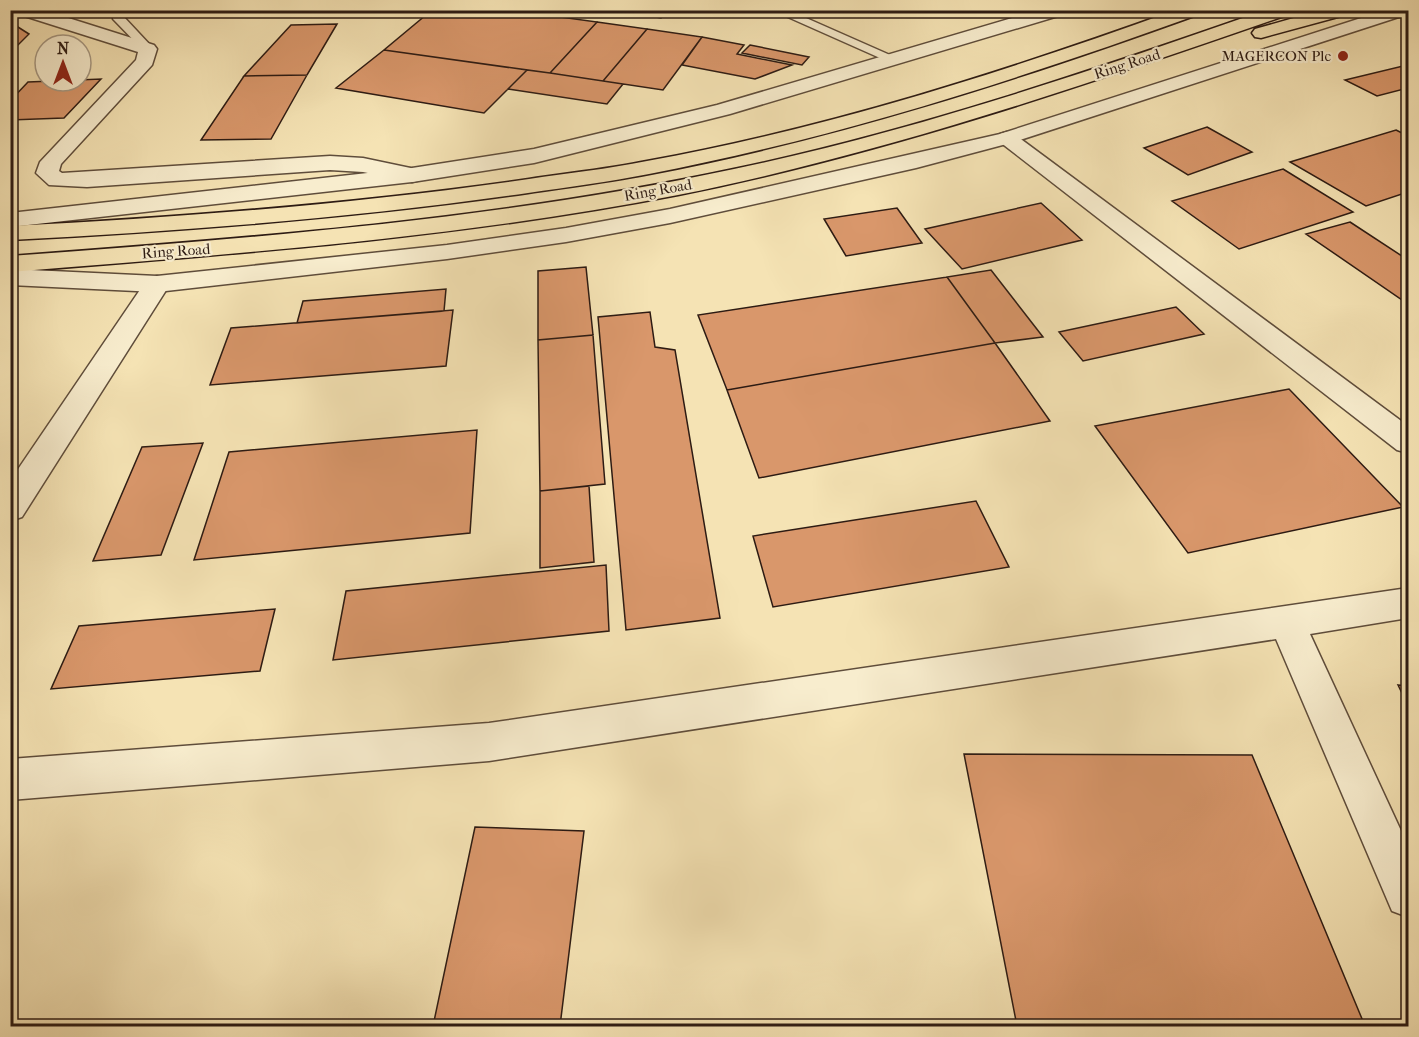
<svg xmlns="http://www.w3.org/2000/svg" width="1419" height="1037" viewBox="0 0 1419 1037" font-family="'IM FELL French Canon',serif">
<rect width="100%" height="100%" fill="#f5e3b4"/>
<filter id="stains"><feTurbulence type="fractalNoise" baseFrequency=".00333" numOctaves="4"/><feColorMatrix values="0 0 0 0 .2 0 0 0 0 .09 0 0 0 0 .02 0 0 0 .5 -.17"/></filter>
<radialGradient id="worn" r=".72"><stop offset=".6" stop-color="#630" stop-opacity="0"/><stop offset="1" stop-color="#630" stop-opacity=".3"/></radialGradient>
<path fill="#d9976b" stroke="#2d1b13" stroke-width="1.5" d="M432,10H509L597,22L550,73L384,50Z
M615,10H669L661,18Z
M10,22L29,34L10,53Z
M597,22L647,29L603,81L550,73Z
M337,24L307,75L244,76L291,25Z
M647,29L702,37L663,90L603,81Z
M702,37L744,45L737,54L792,65L755,79L682,65Z
M750,45L809,57L802,65L742,53Z
M384,50L527,70L484,113L336,88Z
M1403,66L1408,68V88L1377,96L1345,80Z
M527,70L550,73L623,84L607,104L508,89Z
M307,75L271,139L201,140L244,76Z
M101,79L64,118L10,120V101L28,82Z
M1207,127L1252,152L1188,175L1144,148Z
M1396,130L1408,136V192L1366,206L1290,162Z
M1283,169L1353,212L1239,249L1172,201Z
M1041,203L1082,240L962,269L925,229Z
M897,208L922,243L846,256L824,219Z
M1350,222L1408,260V304L1306,234Z
M586,267L593,335L538,340V271Z
M991,270L1043,337L995,343L947,277Z
M947,277L995,343L727,390L698,315Z
M446,289L444,311L297,323L303,301Z
M1176,307L1204,334L1083,361L1059,332Z
M453,310L446,366L210,385L231,328Z
M650,312L655,347L675,350L720,618L626,630L598,317Z
M593,335L605,484L540,491L538,340Z
M995,343L1050,421L759,478L727,390Z
M1289,389L1403,507L1188,553L1095,426Z
M477,430L470,533L194,560L229,452Z
M203,443L161,555L93,561L142,447Z
M589,486L594,562L540,568V491Z
M976,501L1009,567L773,607L753,536Z
M606,565L609,631L333,660L346,591Z
M275,609L260,671L51,689L79,626Z
M1398,685L1408,686V706Z
M964,754L1252,755L1365,1026H1017Z
M475,827L584,831L560,1026H433Z
M350,1021L349,1026H272Z"/>
<g fill="none" stroke-linecap="round" stroke-linejoin="round">
<g stroke="#5f4d3b" stroke-width="3">
<path id="service" d="M113,10H124L123,16L152,47V51H144L113,19Z
M772,10H788L899,59L893,63L889,62Z"/>
</g>
<g stroke="#5f4d3b" stroke-width="3">
<path id="minor" d="M16,10H43L154,45L157,49L152,65L61,164L59,171L62,173L330,156L363,158L420,170L423,175L420,180L412,182L363,172L330,170L87,187L49,185L36,173L40,162L136,60L138,52L18,14Z
M1007,132L1014,134L1408,426V453L1397,450L1000,142L996,138L1000,134Z
M157,276L166,278L170,284L22,517L10,521V481L148,278Z
M1408,588V618L1310,634L1408,846V917L1392,911L1276,639L489,761L10,800V759L489,723Z"/>
</g>
<g stroke="#5f4d3b" stroke-width="3">
<path id="tertiary" d="M1039,10H1067L1065,14L730,114L534,163L412,182L10,227V213L412,168L534,149L717,105Z
M1386,10H1408V14L1014,142L916,168L670,223L566,242L447,259L157,292L10,285V269L157,276L447,245L566,228L670,209L1000,134Z"/>
</g>
<g stroke="#2d1b13" stroke-width="3">
<path id="trunk" d="M1176,10H1202L1200,14C1020,79 837,138 649,174C609,182 568,187 528,193C356,218 184,231 10,240V226C184,217 357,204 529,179C568,173 608,169 647,161C828,128 1004,72 1176,10Z
M1266,10H1292L1290,14C1089,84 887,153 678,195C457,238 234,254 10,272V256C254,238 495,220 734,169C915,131 1091,71 1266,10Z
M1322,10H1351L1349,14L1261,38L1255,37L1252,33L1255,29Z"/>
</g>
<use href="#service" fill="#f8edce" fill-rule="evenodd"/>
<use href="#minor" fill="#f8edce" fill-rule="evenodd"/>
<use href="#tertiary" fill="#f8edce" fill-rule="evenodd"/>
<use href="#trunk" fill="#f5e3b4" fill-rule="evenodd"/>
</g>
<circle fill="#8f2418" stroke="#f8edce" stroke-width="2" cx="1343" cy="56" r="6"/>
<g text-anchor="middle" dominant-baseline="central" stroke-width="4.5" stroke-linejoin="round" paint-order="stroke">
<g font-size="15" fill="#2d1b13" stroke="#f8edce" text-anchor="end">
<text x="1331" y="56">MAGERCON Plc</text>
</g>
<g font-size="15" fill="#2d1b13" stroke="#f8edce">
<text transform="translate(1127 64) rotate(-18)">Ring Road</text>
<text transform="translate(658 190) rotate(-10)">Ring Road</text>
<text transform="translate(176 251) rotate(-4)">Ring Road</text>
</g>
</g>
<rect width="1419" height="1037" fill="none" stroke="#f5e3b4" stroke-width="36"/>
<rect x="12" y="12" width="1395" height="1013" fill="none" stroke="#2d1b13" stroke-width="3"/>
<rect x="18" y="18" width="1383" height="1001" fill="none" stroke="#2d1b13" stroke-width="1.5"/>
<g transform="translate(63 63)"><circle r="28" fill="#f8edce" stroke="#a79983" stroke-width="1.5"/>
<path d="M0-4.5L10 22L0 15L-10 22Z" fill="#8f2418"/>
<text y="-9" font-size="16" font-weight="bold" text-anchor="middle" fill="#2d1b13">N</text>
</g>
<rect width="100%" height="100%" filter="url(#stains)"/>
<rect width="100%" height="100%" fill="url(#worn)"/>
</svg>
